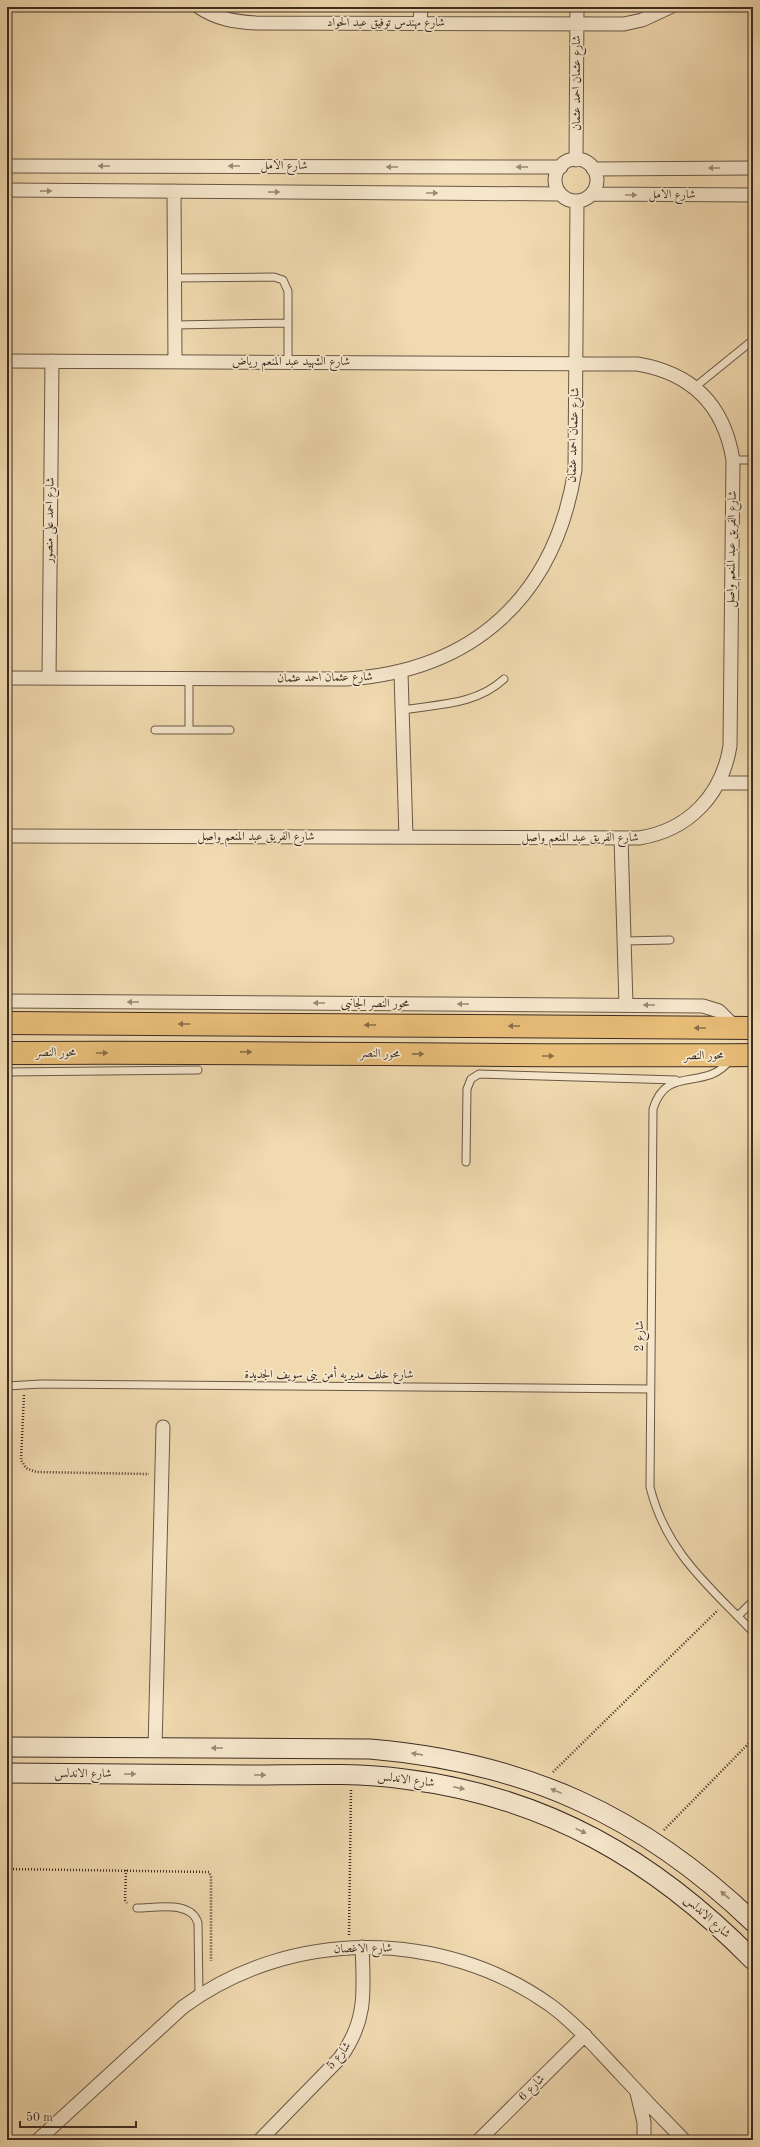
<svg xmlns="http://www.w3.org/2000/svg" width="760" height="2147" viewBox="0 0 760 2147" font-family="'Old Standard TT',Amiri,serif">
<rect width="100%" height="100%" fill="#f1dab0"/>
<filter id="stains"><feTurbulence type="fractalNoise" baseFrequency=".005" numOctaves="4"/><feColorMatrix values="0 0 0 0 .2 0 0 0 0 .09 0 0 0 0 .02 0 0 0 .5 -.17"/></filter>
<radialGradient id="worn" r=".72"><stop offset=".6" stop-color="#630" stop-opacity="0"/><stop offset="1" stop-color="#630" stop-opacity=".3"/></radialGradient>
<g fill="none" stroke-linecap="round" stroke-linejoin="round">
<g stroke="#695846" stroke-width="9">
<path id="lane" d="M175,278L274,277L283,280L288,291V362
M175,325L288,323
M695,387L753,340
M733,460H753
M189,679V730
M402,710C438,704 476,705 504,679
M155,730H230
M624,941L670,940
M730,1060C705,1093 667,1063 653,1109L650,1487C666,1552 709,1586 753,1632
M7,1072L198,1070
M466,1162L467,1089L471,1079L479,1074L676,1080
M7,1386L41,1384L650,1389
M738,1616L753,1601
M137,1908C156,1908 191,1900 198,1923L199,1995"/>
</g>
<g stroke="#695846" stroke-width="15">
<path id="street" d="M199,7C216,19 236,22 256,23L624,24L642,20L670,7
M420,23L421,7
M555 180a21 21 0 1 1 42 0a21 21 0 1 1-42 0Z
M576,160L577,7
M7,166L561,167
M593,169L753,168
M7,190L560,194
M174,191L175,362
M592,194L753,195
M7,361L637,364C692,373 724,405 733,460L730,746C722,795 689,830 639,838L7,836
M401,673L406,837
M7,678L346,679C474,671 555,596 575,470L577,201
M49,678L52,361
M719,783H753
M621,838L626,1005
M7,1001L703,1006L719,1011L736,1028
M155,1748L163,1427
M637,2093L644,2122V2140
M38,2140L183,2007C290,1928 442,1928 550,2005C576,2024 597,2049 619,2072C640,2095 662,2118 684,2140
M260,2140L340,2058C367,2021 364,1991 362,1947
M479,2140L585,2035"/>
</g>
<g stroke="#3c2c22" stroke-width="21">
<path id="secondary" d="M7,1747L370,1749C524,1762 642,1815 753,1922
M7,1773C86,1774 165,1774 244,1775C297,1775 352,1772 404,1779C545,1796 655,1860 753,1960"/>
</g>
<g stroke="#3c2c22" stroke-width="24">
<path id="highway" d="M7,1023L753,1028
M7,1053C256,1051 504,1057 753,1055"/>
</g>
<path stroke="#3c2c22" stroke-width="2.5" stroke-dasharray="1 2" stroke-linecap="butt" d="M24,1395L21,1460L26,1468L36,1472L149,1474
M553,1772L718,1610
M664,1830L753,1739
M7,1869L209,1872L211,1876V1961
M126,1870L125,1900L127,1903
M349,1935L351,1790"/>
<use href="#lane" stroke="#f6e7cc" stroke-width="7"/>
<use href="#street" stroke="#f6e7cc" stroke-width="13"/>
<use href="#secondary" stroke="#f6e7cc" stroke-width="19"/>
<use href="#highway" stroke="#e8bd78" stroke-width="22"/>
</g>
<defs><path id="oneway-solid" d="M-6-.8H1V-3.2L6.5 0L1 3.2V.8H-6Z"/></defs>
<g fill="#998a77">
<use href="#oneway-solid" transform="translate(104 166) rotate(-180)"/>
<use href="#oneway-solid" transform="translate(234 166) rotate(-180)"/>
<use href="#oneway-solid" transform="translate(392 167) rotate(-180)"/>
<use href="#oneway-solid" transform="translate(522 167) rotate(-180)"/>
<use href="#oneway-solid" transform="translate(714 168) rotate(180)"/>
<use href="#oneway-solid" transform="translate(46 191)"/>
<use href="#oneway-solid" transform="translate(274 192)"/>
<use href="#oneway-solid" transform="translate(432 193)"/>
<use href="#oneway-solid" transform="translate(631 195)"/>
<use href="#oneway-solid" transform="translate(133 1002) rotate(-180)"/>
<use href="#oneway-solid" transform="translate(319 1003) rotate(-180)"/>
<use href="#oneway-solid" transform="translate(463 1004) rotate(-180)"/>
<use href="#oneway-solid" transform="translate(649 1005) rotate(-180)"/>
<use href="#oneway-solid" transform="translate(217 1748) rotate(-180)"/>
<use href="#oneway-solid" transform="translate(417 1754) rotate(-171)"/>
<use href="#oneway-solid" transform="translate(130 1774)"/>
<use href="#oneway-solid" transform="translate(260 1775)"/>
<use href="#oneway-solid" transform="translate(459 1788) rotate(12)"/>
<use href="#oneway-solid" transform="translate(556 1791) rotate(-158)"/>
<use href="#oneway-solid" transform="translate(581 1831) rotate(26)"/>
<use href="#oneway-solid" transform="translate(725 1895) rotate(-139)"/>
</g>
<g fill="#896d49">
<use href="#oneway-solid" transform="translate(184 1024) rotate(-180)"/>
<use href="#oneway-solid" transform="translate(370 1025) rotate(-180)"/>
<use href="#oneway-solid" transform="translate(514 1026) rotate(-180)"/>
<use href="#oneway-solid" transform="translate(700 1028) rotate(-180)"/>
<use href="#oneway-solid" transform="translate(246 1052) rotate(1)"/>
<use href="#oneway-solid" transform="translate(102 1053)"/>
<use href="#oneway-solid" transform="translate(418 1054) rotate(1)"/>
<use href="#oneway-solid" transform="translate(548 1056)"/>
</g>
<g text-anchor="middle" dominant-baseline="central" stroke-width="3.5" stroke-linejoin="round" paint-order="stroke">
<g font-size="12" fill="#3c2c22" stroke="#f6e7cc">
<text x="386" y="23">شارع مهندس توفيق عبد الحواد</text>
<text transform="translate(577 83) rotate(-90)">شارع عثمان احمد عثمان</text>
<text x="284" y="166">شارع الامل</text>
<text x="672" y="195">شارع الامل</text>
<text x="291" y="362">شارع الشهيد عبد المنعم رياض</text>
<text transform="translate(574 435) rotate(-88)">شارع عثمان احمد عثمان</text>
<text transform="translate(50 520) rotate(-89)">شارع احمد على منصور</text>
<text transform="translate(732 549) rotate(-89)">شارع الفريق عبد المنعم واصل</text>
<text transform="translate(325 678) rotate(-1)">شارع عثمان احمد عثمان</text>
<text x="256" y="837">شارع الفريق عبد المنعم واصل</text>
<text x="580" y="838">شارع الفريق عبد المنعم واصل</text>
<text x="375" y="1004">محور النصر الجانبى</text>
<text x="56" y="1053">محور النصر</text>
<text transform="translate(380 1054) rotate(1)">محور النصر</text>
<text transform="translate(704 1056) rotate(-1)">محور النصر</text>
<text transform="translate(640 1336) rotate(-90)">شارع 2</text>
<text x="329" y="1375">شارع خلف مديريه أمن بنى سويف الجديدة</text>
<text x="83" y="1774">شارع الاندلس</text>
<text transform="translate(406 1780) rotate(7)">شارع الاندلس</text>
<text transform="translate(707 1917) rotate(42)">شارع الاندلس</text>
<text transform="translate(363 1949) rotate(-1)">شارع الاغصان</text>
<text transform="translate(339 2056) rotate(-51)">شارع 5</text>
<text transform="translate(532 2088) rotate(-45)">شارع 6</text>
</g>
</g>
<rect width="760" height="2147" fill="none" stroke="#f1dab0" stroke-width="24"/>
<rect x="8" y="8" width="744" height="2131" fill="none" stroke="#3c2c22" stroke-width="2"/>
<rect x="12" y="12" width="736" height="2123" fill="none" stroke="#3c2c22"/>
<path d="M20 2121v6h116v-6" fill="none" stroke="#3c2c22" stroke-width="2"/>
<text x="26" y="2121" font-size="12" fill="#3c2c22" stroke="#f6e7cc" stroke-width="3" paint-order="stroke">50 m</text>
<rect width="100%" height="100%" filter="url(#stains)"/>
<rect width="100%" height="100%" fill="url(#worn)"/>
</svg>
